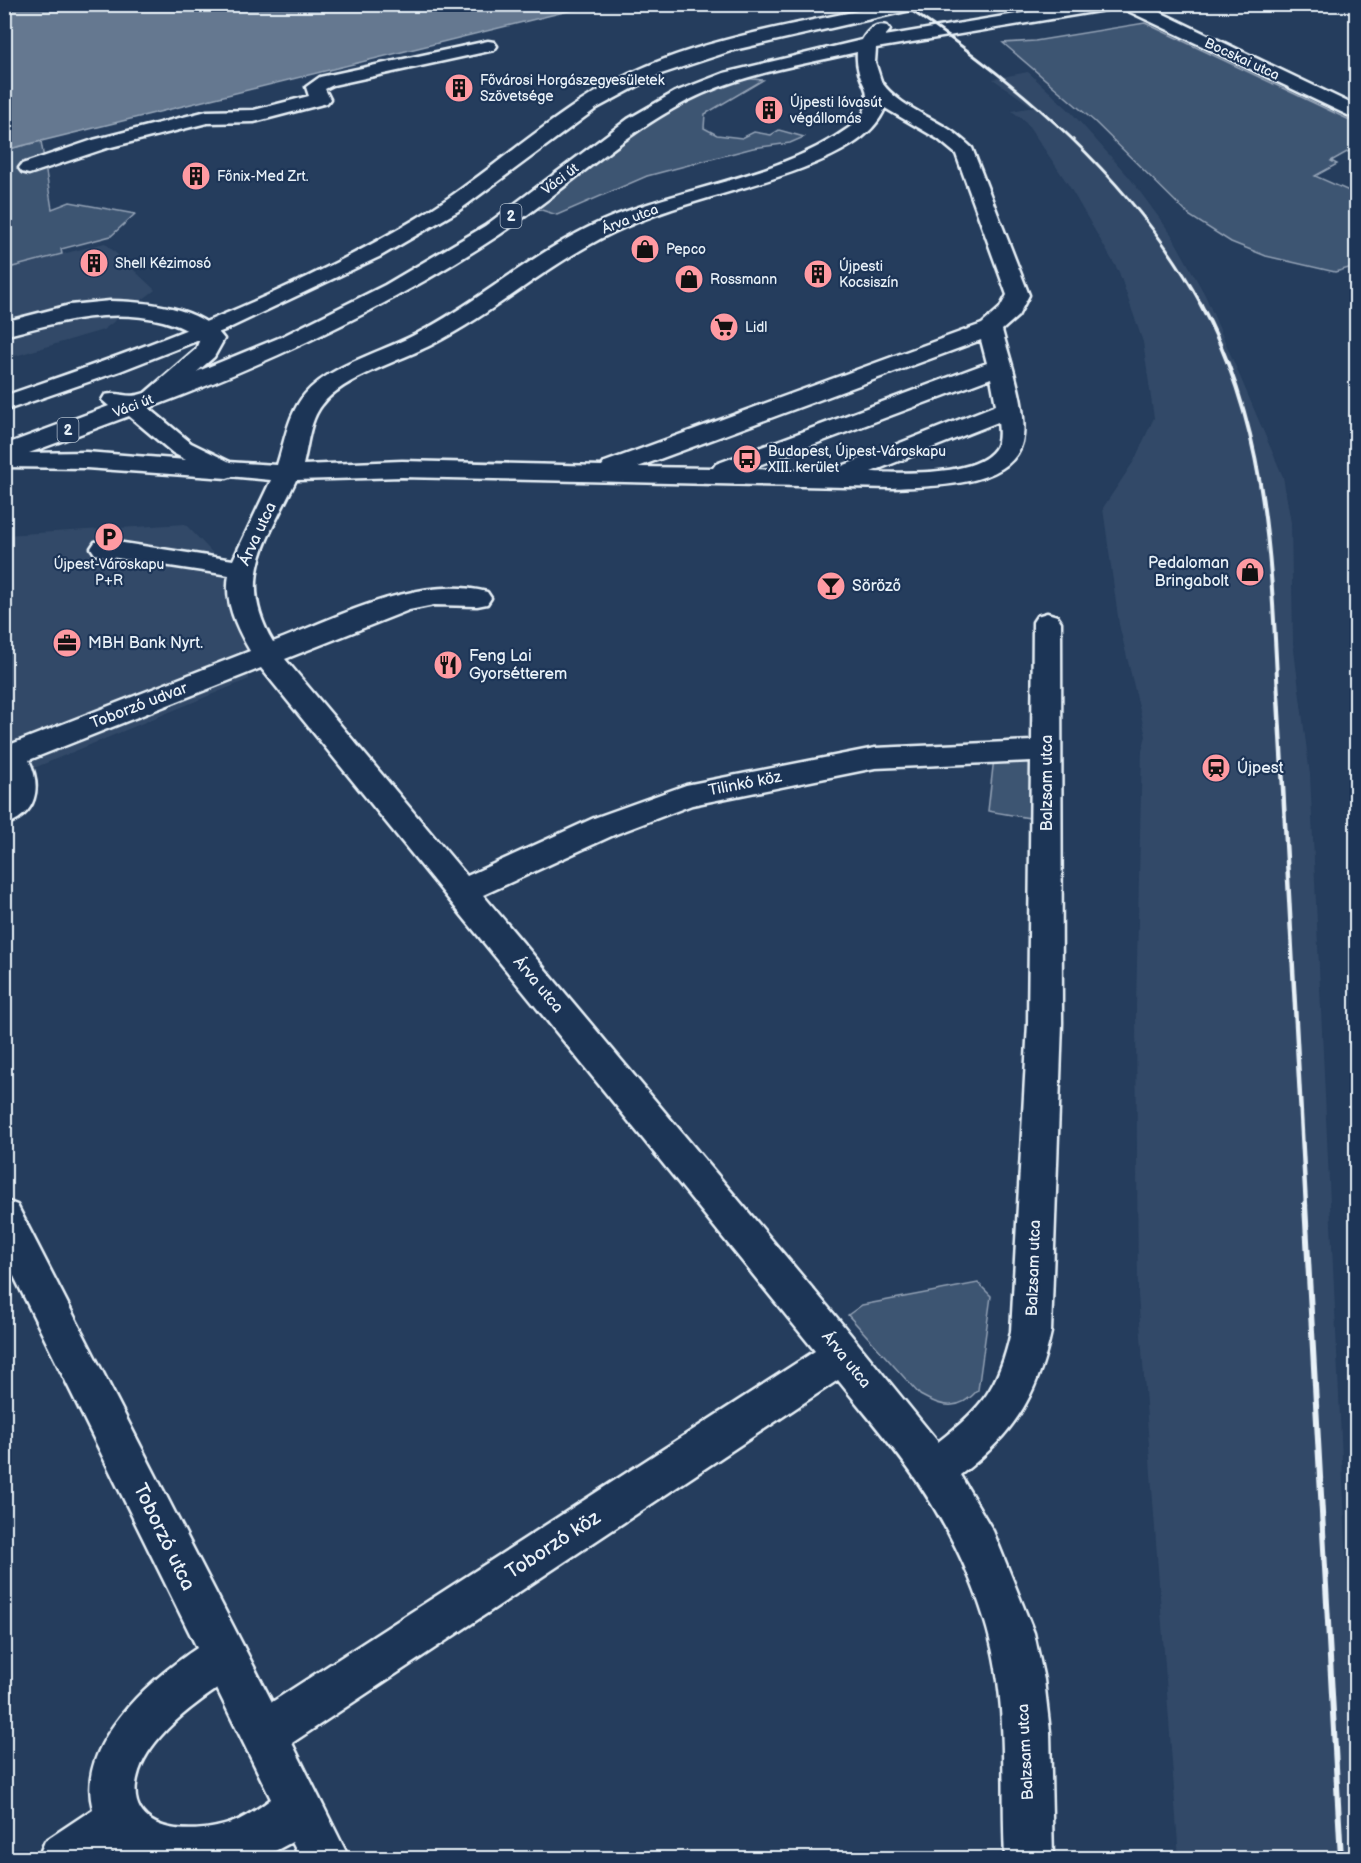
<svg xmlns="http://www.w3.org/2000/svg" width="1361" height="1863" viewBox="0 0 1361 1863" font-family="'Balsamiq Sans',sans-serif">
<rect width="100%" height="100%" fill="#253d5d"/>
<filter id="ink" filterUnits="userSpaceOnUse"><feTurbulence type="fractalNoise" baseFrequency=".0167" numOctaves="2"/><feDisplacementMap in="SourceGraphic" scale="12" xChannelSelector="R" yChannelSelector="G"/><feConvolveMatrix kernelMatrix="1 2 1 2 8 2 1 2 1" color-interpolation-filters="sRGB"/></filter>
<g filter="url(#ink)">
<path fill="#334a68" d="M1028,72L1070,111L1129,177L1171,234L1205,295L1283,477L1291,523L1293,643L1310,775L1349,1610L1356,1611V1858H1179L1138,1294L1136,1007L1142,751L1146,736L1119,624L1103,508L1134,461L1154,418L1143,342L1119,272L1068,184L1026,122L1012,111L1033,107L993,79Z
M105,243L155,290L103,330L5,359V269Z
M185,524L250,592L249,679L5,780V535Z"/>
<path fill="#3e5472" stroke="#93a2b5" stroke-width="1.5" d="M1145,23L1356,123V147L1331,161L1337,164L1315,176L1356,194V266L1335,272L1266,256L1231,242L1190,216L1094,121L1003,43L1035,41Z
M743,78L763,80L705,114L704,128L717,135L742,138L754,132L771,135L779,130L804,137L790,143L753,148L647,176L557,215L535,208C585,170 635,128 692,100C708,91 726,85 743,78Z
M41,141L52,209L70,202L135,214L111,236L61,249L62,254L5,269L4,150Z
M1032,756L1030,818L988,811L994,758Z
M978,1283L991,1296L978,1390C959,1411 943,1408 920,1395L848,1315L862,1305Z"/>
<path fill="#657890" stroke="#99a8ba" stroke-width="1.5" d="M4,5L5,4L609,5L568,11L5,150Z"/>
<g fill="none" stroke-linecap="round" stroke-linejoin="round">
<g stroke="#e8f1f8" stroke-width="5">
<path id="minor" d="M1120,4H1143L1356,106V119L1122,8Z
M488,41L494,42L497,46L494,50L333,85L325,89L330,99L327,103L254,122L207,123L107,148L29,174L22,172L19,168L22,164L93,140L207,111L254,110L309,96L306,87L320,77Z
M873,78L880,80C896,104 925,114 950,130C958,135 965,142 972,148L1029,295L1018,316L1002,330C1010,361 1029,412 1022,442C1011,488 928,486 892,488L402,477L296,480C268,540 235,578 273,642C337,618 416,574 487,592L491,598L487,604L477,606L434,605L409,610L285,659L467,876L594,818L686,785L875,748L1032,741L1033,622L1037,616L1047,613L1057,616L1061,622L1062,1023L1051,1332C1037,1397 1013,1435 960,1475L993,1531L1034,1633L1044,1680L1050,1732L1053,1858H1005C1002,1799 1006,1740 998,1681C989,1612 958,1542 919,1484C895,1448 865,1414 838,1380L292,1743L349,1858H300L292,1842L262,1858H121L113,1852L104,1858H38L45,1841L93,1809C75,1745 149,1680 197,1648L4,1256V1200L17,1205L272,1702L815,1351L261,668L29,760C42,787 37,815 4,825V796L7,787L4,747L250,651C237,628 224,603 229,575L104,556L95,554L91,548L95,542L104,540L233,560L271,480L218,475L214,470L218,465L227,462L277,465C285,441 288,414 305,394C331,364 386,351 420,332C483,299 536,250 602,221C683,186 777,179 850,127C866,116 871,101 864,84L866,80ZM885,108L938,139L956,154L1007,295L1000,308L982,324L605,462L602,466L402,461L303,465C308,446 309,421 322,405C341,378 403,360 433,344C496,312 549,263 614,232C674,203 741,192 803,168C832,157 873,139 885,108ZM981,340L987,363L716,464L713,468L638,467ZM991,378L996,405L837,468L835,471L748,469ZM998,422C999,430 1000,442 995,449C976,477 900,473 871,472ZM1031,761L1028,1023L1011,1332C999,1387 982,1408 938,1442L833,1313L483,895L616,834L692,805L875,768ZM217,1689L271,1799C259,1808 245,1818 231,1823C191,1837 119,1834 139,1771C151,1737 188,1709 217,1689Z
M110,301C146,302 201,306 224,339L214,357L161,403L153,405L145,403L141,398L145,393L196,349L200,339C190,330 177,325 163,321C108,307 58,322 4,336V322L70,305Z"/>
</g>
<g stroke="#e8f1f8" stroke-width="5">
<path id="major" d="M889,4H923L915,9L734,50L658,75L597,108L458,211L379,257L225,330L120,371L4,411V396C145,348 286,296 414,220C494,173 560,102 647,66C720,35 811,22 889,4Z
M1076,4H1119L1111,9L876,48L875,62L882,84L880,88H866C859,77 856,64 857,52C801,65 739,74 687,101C618,137 563,192 499,235C390,307 271,362 149,408L191,443L236,465L240,470L236,475L227,478L86,468L4,467V445L109,406L102,400L105,395C123,391 125,400 145,393L281,337L385,285L485,226L628,119L675,92L724,73L862,40C868,30 875,23 887,26L890,30L885,36ZM129,416L173,453L186,460L86,452L29,453Z"/>
</g>
<use href="#minor" fill="#1d3557" fill-rule="evenodd"/>
<use href="#major" fill="#1d3557" fill-rule="evenodd"/>
<path stroke="#e8f1f8" stroke-width="3" d="M902,4C1019,83 1133,179 1201,304"/>
<path stroke="#e8f1f8" stroke-width="4" d="M1200,303C1268,427 1271,560 1278,697"/>
<path stroke="#e8f1f8" stroke-width="4.5" d="M1278,696L1306,1206"/>
<path stroke="#e8f1f8" stroke-width="6" d="M1305,1204L1341,1858"/>
</g>
</g>
<defs>
<g id="building-disc" transform="scale(1.5)"><circle r="9.5" fill="#ff9aa2" stroke="#1d3557"/><path d="M-4-6H4V6H1V3H-1V6H-4ZM-2.5-4.3h1.7v1.8h-1.7ZM.8-4.3h1.7v1.8H.8ZM-2.5-1h1.7V.8h-1.7ZM.8-1h1.7V.8H.8Z" fill="#111"/></g>
<g id="shop-disc" transform="scale(1.5)"><circle r="9.5" fill="#ff9aa2" stroke="#1d3557"/><path d="M-5-2.5h2.3a2.7 3.5 0 0 1 5.4 0H5L5.5 6h-11ZM-1.5-2.5h3a1.5 2.3 0 0 0-3 0Z" fill="#111"/></g>
<g id="supermarket-disc" transform="scale(1.5)"><circle r="9.5" fill="#ff9aa2" stroke="#1d3557"/><path d="M-6-5.5h2.5l.6 2H6L4.5 2H-2.5L-4.4-4H-6ZM-1.5 3.2a1.3 1.3 0 1 0 .1 0ZM3 3.2a1.3 1.3 0 1 0 .1 0Z" fill="#111"/></g>
<g id="bus-disc" transform="scale(1.5)"><circle r="9.5" fill="#ff9aa2" stroke="#1d3557"/><path d="M-5-6H5V4H4V6H2V4H-2V6H-4V4H-5ZM-3.5-4V0h7V-4ZM-3.5 1.2v1.5H-2V1.2ZM2 1.2v1.5H3.5V1.2Z" fill="#111"/></g>
<g id="parking-disc" transform="scale(1.5)"><circle r="9.5" fill="#ff9aa2" stroke="#1d3557"/><path d="M-3.5-5.5H1a3.5 3.5 0 0 1 0 7H-1V5.5H-3.5ZM-1-3.4V-.6H.8a1.4 1.4 0 0 0 0-2.8Z" fill="#111"/></g>
<g id="bar-disc" transform="scale(1.5)"><circle r="9.5" fill="#ff9aa2" stroke="#1d3557"/><path d="M-6-5H6L.8 .8V4.5H3.5V6h-7V4.5H-.8V.8Z" fill="#111"/></g>
<g id="office-disc" transform="scale(1.5)"><circle r="9.5" fill="#ff9aa2" stroke="#1d3557"/><path d="M-6-3h4V-5.5h4V-3h4V5H-6ZM-1-4.5V-3h2v-1.5ZM-6 0V1H6V0Z" fill="#111"/></g>
<g id="restaurant-disc" transform="scale(1.5)"><circle r="9.5" fill="#ff9aa2" stroke="#1d3557"/><path d="M-5-6h1v4h1v-4h1v4h1v-4h1v5L-1.5 .5V6h-2V.5L-5-1ZM5-6V6H3V1.5H1.5Q1.5-4 5-6Z" fill="#111"/></g>
<g id="station-disc" transform="scale(1.5)"><circle r="9.5" fill="#ff9aa2" stroke="#1d3557"/><path d="M-3-6H3Q5-6 5-4V2Q5 4 3 4L4.5 6H3L1.5 4h-3L-3 6H-4.5L-3 4Q-5 4-5 2V-4Q-5-6-3-6ZM-3.5-4v3h7v-3ZM-3.5 1v1.5H-2V1ZM2 1v1.5H3.5V1Z" fill="#111"/></g>
</defs>
<g fill-rule="evenodd">
<use href="#building-disc" x="459" y="88"/>
<use href="#building-disc" x="769" y="110"/>
<use href="#building-disc" x="196" y="176"/>
<use href="#shop-disc" x="645" y="249"/>
<use href="#building-disc" x="94" y="263"/>
<use href="#building-disc" x="818" y="274"/>
<use href="#shop-disc" x="689" y="279"/>
<use href="#supermarket-disc" x="724" y="327"/>
<use href="#bus-disc" x="747" y="459"/>
<use href="#parking-disc" x="109" y="537"/>
<use href="#shop-disc" x="1250" y="572"/>
<use href="#bar-disc" x="831" y="586"/>
<use href="#office-disc" x="67" y="643"/>
<use href="#restaurant-disc" x="448" y="665"/>
<use href="#station-disc" x="1216" y="768"/>
</g>
<g text-anchor="middle" dominant-baseline="central" stroke-width="4.5" stroke-linejoin="round" paint-order="stroke">
<g font-size="14" fill="#e8f1f8" stroke="#1d3557">
<text transform="translate(1242 59) rotate(25)">Bocskai utca</text>
<text transform="translate(560 179) rotate(-37)">Váci út</text>
<text transform="translate(630 219) rotate(-21)">Árva utca</text>
<text transform="translate(133 406) rotate(-21)">Váci út</text>
</g>
<g font-size="14" fill="#e8f1f8" stroke="#1d3557" text-anchor="start">
<text x="480" y="80">Fővárosi Horgászegyesületek<tspan x="480" dy="16">Szövetsége</tspan></text>
<text x="790" y="102">Újpesti lóvasút<tspan x="790" dy="16">végállomás</tspan></text>
<text x="217" y="176">Főnix-Med Zrt.</text>
<text x="666" y="249">Pepco</text>
<text x="115" y="263">Shell Kézimosó</text>
<text x="839" y="266">Újpesti<tspan x="839" dy="16">Kocsiszín</tspan></text>
<text x="710" y="279">Rossmann</text>
<text x="745" y="327">Lidl</text>
<text x="768" y="451">Budapest, Újpest-Városkapu<tspan x="768" dy="16">XIII. kerület</tspan></text>
<text x="109" y="564" text-anchor="middle">Újpest-Városkapu<tspan x="109" dy="16">P+R</tspan></text>
</g>
<g fill="#1d3557" stroke="#abb9c8" stroke-width="1.5">
<rect x="500.5" y="204" width="21" height="24" rx="4.5"/>
<rect x="57.5" y="418" width="21" height="24" rx="4.5"/>
</g>
<g font-size="15" font-weight="bold" fill="#e8f1f8">
<text x="511" y="216">2</text>
<text x="68" y="430">2</text>
</g>
<g font-size="16" fill="#e8f1f8" stroke="#1d3557">
<text transform="translate(258 534) rotate(-65)">Árva utca</text>
<text transform="translate(139 706) rotate(-21)">Toborzó udvar</text>
<text transform="translate(1047 783) rotate(-90)">Balzsam utca</text>
<text transform="translate(745 784) rotate(-11)">Tilinkó köz</text>
<text transform="translate(538 985) rotate(50)">Árva utca</text>
<text transform="translate(1034 1268) rotate(-88)">Balzsam utca</text>
<text transform="translate(846 1360) rotate(51)">Árva utca</text>
<text transform="translate(1026 1752) rotate(-93)">Balzsam utca</text>
</g>
<g font-size="16" fill="#e8f1f8" stroke="#1d3557" text-anchor="start">
<text x="1229" y="563" text-anchor="end">Pedaloman<tspan x="1229" dy="18">Bringabolt</tspan></text>
<text x="852" y="586">Söröző</text>
<text x="88" y="643">MBH Bank Nyrt.</text>
<text x="469" y="656">Feng Lai<tspan x="469" dy="18">Gyorsétterem</tspan></text>
<text x="1237" y="768">Újpest</text>
</g>
<g font-size="20" fill="#e8f1f8" stroke="#1d3557">
<text transform="translate(164 1537) rotate(64)">Toborzó utca</text>
<text transform="translate(553 1545) rotate(-33)">Toborzó köz</text>
</g>
</g>
<rect width="1361" height="1863" fill="none" stroke="#1d3557" stroke-width="24"/>
<rect x="12" y="12" width="1337" height="1839" fill="none" stroke="#e8f1f8" stroke-width="2" filter="url(#ink)"/>
</svg>
